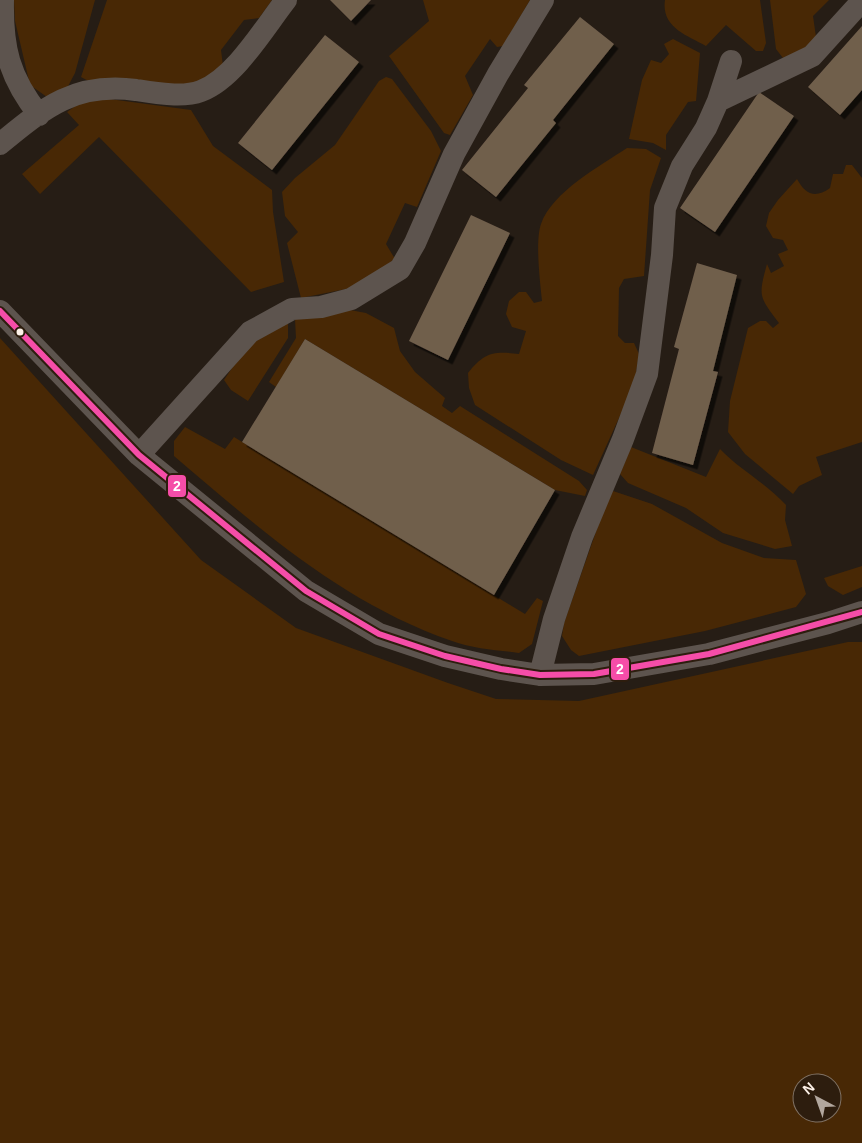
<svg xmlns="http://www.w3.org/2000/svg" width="862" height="1143" viewBox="0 0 862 1143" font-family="Helvetica,sans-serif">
<defs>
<filter id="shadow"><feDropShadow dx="4.5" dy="4.5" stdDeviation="0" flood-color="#0009"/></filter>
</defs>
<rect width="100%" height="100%" fill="#261d15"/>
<path fill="#482805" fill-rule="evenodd" d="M14,0H95L75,73L65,92L47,97L30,85L15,21Z
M107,0H272L259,18L244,20L221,50L223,66L206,81L184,87L94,84L81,77Z
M423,0H530L503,46L497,47L490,39L465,76L473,95L450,135L444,133L389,56L429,21Z
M665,0H760L766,43L763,51H756L726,25L706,46C686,35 661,27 665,0Z
M770,0H829L813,16L816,37L803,52L783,58L776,49Z
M673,39L700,53L696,101L688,102L666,135V150L653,143L629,139L642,80L651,60L661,63L669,54L664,44Z
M386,77L392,79L431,131L441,151L417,207L405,203L386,244L395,259L356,287L301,298L287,243L298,232L285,216L282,192L295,178L335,145L379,81Z
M102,98L191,110L213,146L272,190L273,212L284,282L251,292L99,137L40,194L22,174L79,125L67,112L81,102Z
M627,148L646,149L661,158L650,190L644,276L624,279L619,288L618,336L625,343H634L639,354L634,385L593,475L561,460L475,405L469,388L468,373C485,352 493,351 519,354L526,331L512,327L506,314L509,301L519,292H526L534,303L542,301C540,281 535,241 541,224C552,192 600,166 627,148Z
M846,165H852L862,178V442L816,457L822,475L799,486L793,494L745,454L728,432L730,401L748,328L760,321H766L773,328L779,323C759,296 758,297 767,264L771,273L784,266L778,254L788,250L783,240L773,238L766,226L769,213L778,200L797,179C805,194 815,199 830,188L833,174H843Z
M350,310L366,313L394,328L400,351L415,372L445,398L442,406L452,413L460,406L579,481L587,490L585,496L555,490L305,339L276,387L269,382L296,338L295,319Z
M288,322V338L248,401L231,390L224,380L246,347Z
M0,338L201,560L296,628L448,683L496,699L579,701L848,642H862V1143H0ZM802,1083H832V1113H802Z
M185,427L225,449L234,437L525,614L537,598L543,601L532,644L519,653C498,650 473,649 452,641C343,603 261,530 174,456V441Z
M631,447L706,477L720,449C740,470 766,483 786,505L785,520L792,546L775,549L723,533L686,508L628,483L620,474Z
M613,491L652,504L722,543L764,558L796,560L806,594L796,607L705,631L579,656L571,650L562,636L564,623L605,506Z
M862,566V587L843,595L828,586L824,578Z"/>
<path fill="#705e4c" filter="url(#shadow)" d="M330,0H371L351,21Z
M580,17L614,44L553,120L556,123L496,197L462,170L528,88L524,85Z
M862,26V90L840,115L808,87Z
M325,35L359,62L272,170L238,143Z
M759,92L794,116L715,232L680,208Z
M471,215L510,233L448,360L409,341Z
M697,263L737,275L713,371L718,372L693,465L652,453L679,349L674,347Z
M305,339L555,490L494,595L242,442Z"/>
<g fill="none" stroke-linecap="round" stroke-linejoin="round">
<path stroke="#5d544e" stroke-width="22" d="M3,0C2,48 9,77 39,115
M718,101L812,56L862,1
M0,144C45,107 75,82 136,90C155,93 183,98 201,91C235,78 264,28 286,0
M0,311L139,455L306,591L379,634L445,656L501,669L540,675L594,674L709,654L828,623L862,612
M139,455L250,332L292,309L321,307L351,299L400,269L415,243L454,154L498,74L543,0
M540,675L554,619L582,537L623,439L647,374L662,255L665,208L682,166L706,128L718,101L731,61"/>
<g stroke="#2d1d0e" stroke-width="10">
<path id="bus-1" d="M0,311L139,455L306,591L379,634L445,656L501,669L540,675L594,674L709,654L862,612"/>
</g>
<use href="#bus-1" stroke="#f54da8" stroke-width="6"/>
</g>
<circle fill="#fdf1e8" stroke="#2d1d0e" stroke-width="2" cx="20" cy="332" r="4.5"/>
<g stroke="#2d1d0e" stroke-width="2">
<rect x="167" y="474" width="20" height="24" rx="5" fill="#f54da8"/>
<rect x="610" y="657" width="20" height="24" rx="5" fill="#f54da8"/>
</g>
<g font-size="14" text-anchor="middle" font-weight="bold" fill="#fff">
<text x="177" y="491">2</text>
<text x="620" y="674">2</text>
</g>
<g transform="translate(817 1098) rotate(319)"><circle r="24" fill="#2d1d0e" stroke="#807265"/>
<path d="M0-4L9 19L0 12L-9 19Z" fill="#b2a79e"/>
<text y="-8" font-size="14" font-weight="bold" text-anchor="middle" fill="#fdf1e8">N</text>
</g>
</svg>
